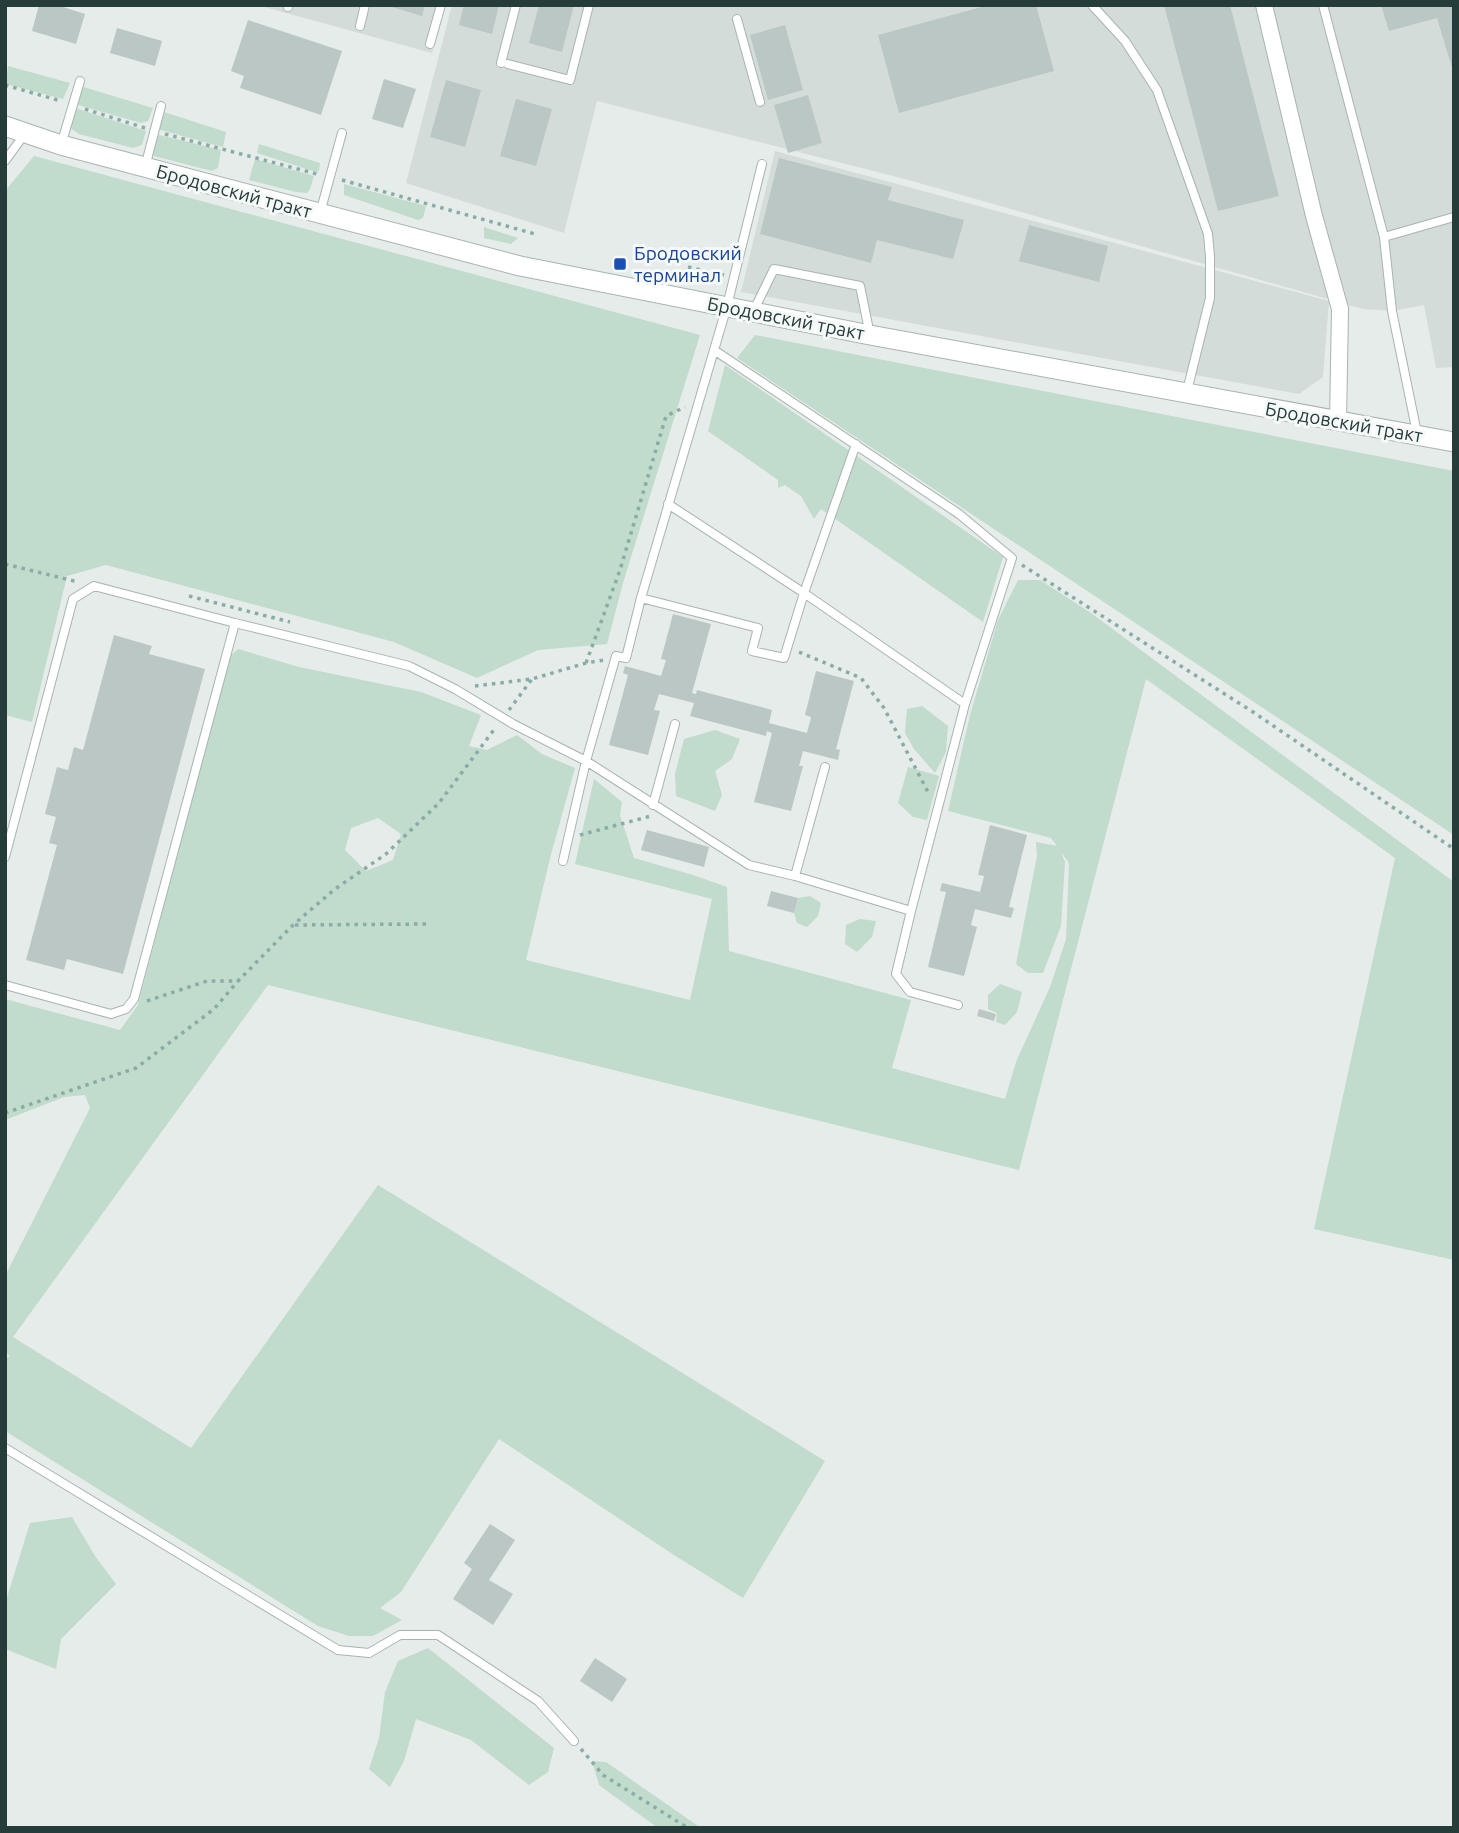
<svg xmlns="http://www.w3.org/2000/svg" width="1459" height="1833" font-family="Ubuntu,sans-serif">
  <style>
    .built { fill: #d3dcd9 }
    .green { fill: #c1dbcc; fill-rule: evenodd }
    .building { fill: #bbc7c4 }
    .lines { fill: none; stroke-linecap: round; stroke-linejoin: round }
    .service-casing { stroke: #a8b4b2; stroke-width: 10 }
    .minor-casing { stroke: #a8b4b2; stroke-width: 18 }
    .tertiary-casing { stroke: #a8b4b2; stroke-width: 21 }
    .path { stroke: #89aca7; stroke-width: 3.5; stroke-dasharray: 3.5 5; stroke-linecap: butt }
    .service { stroke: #fff; stroke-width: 8 }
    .minor { stroke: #fff; stroke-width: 16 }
    .tertiary { stroke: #fff; stroke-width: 19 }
    .transit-dot { fill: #1a4fb4; stroke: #f5f9f8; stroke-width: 2.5 }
    .labels { text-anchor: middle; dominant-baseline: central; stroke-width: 6; stroke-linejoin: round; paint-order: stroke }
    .street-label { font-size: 19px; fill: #263c3a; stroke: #f5f9f8 }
    .transit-label { font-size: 19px; fill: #164399; stroke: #f5f9f8; text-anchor: start }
  </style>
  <rect width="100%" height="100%" fill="#e5ecea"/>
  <path class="built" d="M257,5H445L432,53Z
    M452,5H1454V367L1436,368L1424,305L1392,311L1363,309L905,179L597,101L564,233L406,183Z
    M775,151L1329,301L1323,377L1299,394L741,292Z"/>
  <path class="green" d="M8,66L70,83L63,99L6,84Z
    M80,86L153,108L148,121L141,123L75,104Z
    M75,108L146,131L142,145L133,148L79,134L69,127Z
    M161,111L226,132L223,147L157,129Z
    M155,134L221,150L218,168L212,171L150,155Z
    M259,144L320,163L319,171L316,172L257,153Z
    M34,156L700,335L623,583L607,644L538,650L477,678L394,642L106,565L67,576L32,722L5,715V191Z
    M255,159L314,176L310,189L307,193L296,192L249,180Z
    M344,184L426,206L423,218L418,220L344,195Z
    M484,227L518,238L511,244L484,238Z
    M755,335L1454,471V835L737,358Z
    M725,365L1003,557L983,622L821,509L814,519L801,496L785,485L778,488V480L708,431Z
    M1018,580H1040L1091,613L1454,882V1260L1314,1229L1395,858L1146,679L1019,1170L268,985L13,1337L191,1448L378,1185L825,1461L743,1598L674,1555L499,1439L401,1592L380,1608L402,1620L373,1636H349L318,1626L5,1431V1359L10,1356L5,1351V1276L90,1108L85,1095L64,1097L5,1120V999L120,1030L138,1005L229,657L238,649L299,667L421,692L481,715L469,746L487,750L517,735L542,754L575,768L550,858L526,960L690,1000L712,899L575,864L594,779L622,802L620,815L634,858L693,875L727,887L729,951L911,1000L892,1068L1005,1099L1016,1062L1050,987L1066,939L1069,863L1061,852L1065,862L1061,926L1043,973H1028L1016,964L1037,856L1036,842L1057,846L1051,838L948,811L970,715L998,620ZM378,818L401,834L393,860L366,871L345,850L351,828Z
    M922,706L948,726L946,752L935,773L914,749L905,733L907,709Z
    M715,730L740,739L732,759L715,771L722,795L715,811L676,796L675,774L684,739Z
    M908,767L939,776L927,820L913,817L898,803Z
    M810,896L821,903L818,916L807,927L797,923L794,913L798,898Z
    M860,919L876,921L872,937L857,952L845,944L846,925Z
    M1000,984L1022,992L1017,1012L1005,1025L996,1022L997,1013L988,1009V995Z
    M72,1517L95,1556L116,1584L61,1639L56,1669L5,1649V1604L30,1523Z
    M428,1648L554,1748L548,1772L529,1785L471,1740L416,1719L404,1761L390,1787L369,1769L379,1738L385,1692L398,1661Z
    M592,1761L606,1762L701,1828H658L599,1785Z"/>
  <path class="building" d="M39,5H57L85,14L76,44L32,31Z
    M385,5H425L422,16Z
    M464,5H499L492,34L459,25Z
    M539,5H574L562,52L529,43Z
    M989,5H1036L1054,71L899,113L878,35Z
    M1164,5H1230L1279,196L1218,211Z
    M1381,5H1454V74L1437,18L1389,31Z
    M248,20L342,51L321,115L240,88L244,76L231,71Z
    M785,25L803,90L768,100L750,35Z
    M117,28L162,41L155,66L110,53Z
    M384,79L416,89L403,128L372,119Z
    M446,80L481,90L465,147L430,137Z
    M808,95L822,143L788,153L774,105Z
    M516,99L552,109L536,166L500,156Z
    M779,158L892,187L888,200L964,220L953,259L877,240L871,263L760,234Z
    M1029,225L1108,246L1099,282L1019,261Z
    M673,614L711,624L692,693L696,694L697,690L772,710L769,723L807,733L811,717L805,715L816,671L854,681L836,749L840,750L838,760L803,751L799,766H803L791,811L754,802L772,733L767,731L766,736L690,716L694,703L659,694L654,710L660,711L648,755L609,745L628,675L623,673L625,666L661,676L666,660L661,659Z
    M114,635L152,646L149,654L205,669L123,974L67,959L64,970L26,960L57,845L49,843L56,817L45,814L57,767L68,770L74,747L83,750Z
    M990,825L1027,835L1009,907L1014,908L1011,918L975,909L971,925L977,927L964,976L928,967L946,892L940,891L942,883L980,892L984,876L978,875Z
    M647,830L709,847L704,867L641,850Z
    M771,891L798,898L794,913L767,906Z
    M979,1009L996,1014L994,1021L977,1016Z
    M490,1524L515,1540L489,1580L513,1594L493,1625L453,1599L472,1569L464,1563Z
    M595,1658L627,1679L612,1702L580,1681Z"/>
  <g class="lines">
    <g class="service-casing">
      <path id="service" d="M1092,5L1125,41L1157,90L1208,234L1210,257V298L1187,391
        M1323,5L1384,237L1392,311L1417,433
        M288,7V5
        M737,19L760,102
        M360,26L365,5
        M430,44L441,5
        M501,63L516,5
        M508,64L570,80L589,5
        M61,145L80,81
        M5,161L24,135
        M762,164L727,306L641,598L758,628L752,651L784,658L804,593L856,444
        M145,167L161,106
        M320,213L342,133
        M1384,237L1454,217
        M754,310L774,269L860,286L870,335
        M668,504L804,593L965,704
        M653,805L675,724
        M5,857L73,599L94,586L235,623
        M563,861L586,761L616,656L626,658L641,598
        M795,876L825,767
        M911,911L896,974L910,992L958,1005
        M5,985L111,1014L126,1009L134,999L235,623L409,666L455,689L513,724L586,761L749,865L795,876L911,911L965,704L1012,558L959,514L714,350
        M5,1448L338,1650L369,1653L400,1635H438L538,1701L574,1741"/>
    </g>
    <g class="minor-casing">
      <path id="minor" d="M1264,5L1314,216L1340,309L1338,421"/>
    </g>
    <g class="tertiary-casing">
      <path id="tertiary" d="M5,126L61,145L520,266L870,335L1454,442"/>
    </g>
    <path class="path" d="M5,85L61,101
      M85,109L145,128
      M165,134L317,174
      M342,180L535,234
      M688,267L724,275
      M5,564L78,582
      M1022,565L1253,712L1454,849
      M189,596L290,622
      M799,652L861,678L884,708L929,794
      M586,663L620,570L666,416L685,407
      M475,686L532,679L586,663L604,660
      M509,710L532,679
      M580,835L651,816
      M295,925L428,924
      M147,1001L207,981H238L293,925L335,889L386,854L439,803L496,727
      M5,1113L136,1068L214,1009L238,981
      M581,1749L603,1775L688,1828"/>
    <use href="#service" class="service"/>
    <use href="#minor" class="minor"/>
    <use href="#tertiary" class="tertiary"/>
  </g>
  <rect class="transit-dot" x="613" y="257" width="14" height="14" rx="3.5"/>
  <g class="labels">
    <g class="street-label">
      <text transform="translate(234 191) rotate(15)">Бродовский тракт</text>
      <text transform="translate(786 318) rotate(11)">Бродовский тракт</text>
      <text transform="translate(1344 422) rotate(10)">Бродовский тракт</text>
    </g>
    <g class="transit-label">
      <text x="634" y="253">Бродовский<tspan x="634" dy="22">терминал</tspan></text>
    </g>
  </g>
  <rect width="1459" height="1833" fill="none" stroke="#263c3a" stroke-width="14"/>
</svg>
